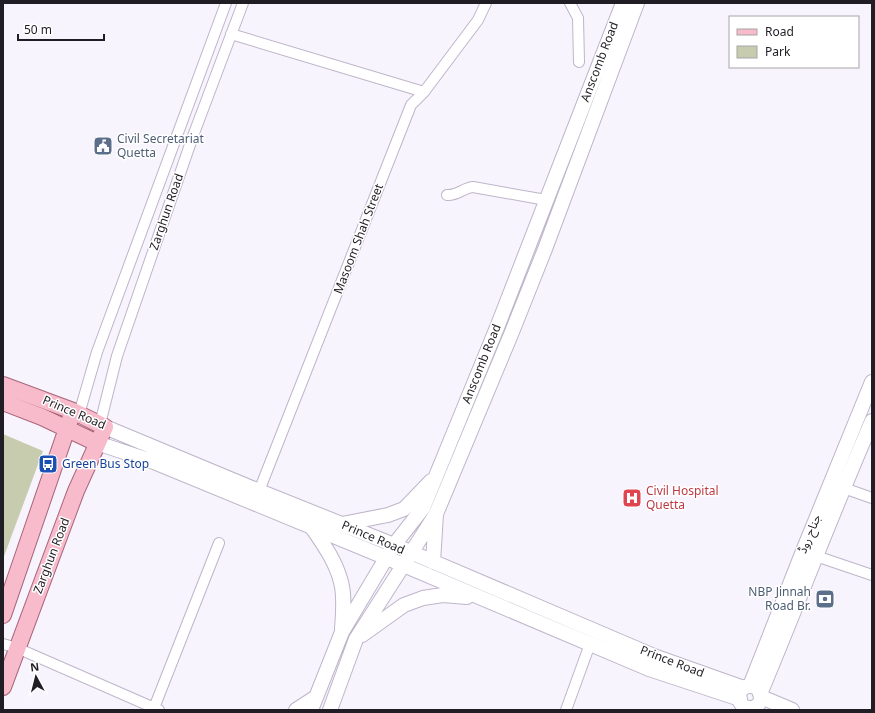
<svg xmlns="http://www.w3.org/2000/svg" width="875" height="713" font-family="Georgia,'Noto Sans Arabic',serif">
  <style>
    .green { fill: #c8ccae }
    .lines { fill: none; stroke-linecap: round; stroke-linejoin: round }
    .street-casing { stroke: #beb5ca; stroke-width: 12 }
    .secondary-casing { stroke: #beb5ca; stroke-width: 16 }
    .primary-casing { stroke: #a9667a; stroke-width: 18 }
    .street { stroke: #fff; stroke-width: 10 }
    .secondary { stroke: #fff; stroke-width: 14 }
    .primary { stroke: #f8bbcb; stroke-width: 16 }
    .labels { text-anchor: middle; dominant-baseline: central; stroke-width: 3; stroke-linejoin: round; paint-order: stroke }
    .street-label { font-size: 12px; fill: #201d24; stroke: #fff }
    .service-label { font-size: 12px; fill: #4e5e75; stroke: #fff; text-anchor: start }
    .transit-label { font-size: 12px; fill: #164399; stroke: #fff; text-anchor: start }
    .health-label { font-size: 12px; fill: #be3a42; stroke: #fff; text-anchor: start }
  </style>
  <rect width="100%" height="100%" fill="#f8f4fd"/>
  <path class="green" d="M3,434L43,451L3,559Z"/>
  <g class="lines">
    <g class="street-casing">
      <path id="street" d="M570,3L578,18L579,62
        M231,34L424,92
        M447,195C457,196 463,188 473,187L546,200
        M79,414L97,352L226,3
        M100,424L117,356L193,136L243,3
        M838,486L872,498
        M259,491L411,105L424,92L478,20L486,3
        M810,554L872,575
        M3,644L17,648L159,710
        M154,708L219,543
        M566,710L590,644"/>
    </g>
    <g class="secondary-casing">
      <path id="secondary" d="M105,427L259,491L394,545L654,656L744,688
        M97,443L154,462L387,558L649,669L740,699
        M342,524L388,515L404,509L431,481
        M313,529C324,545 336,562 341,582C345,597 343,613 342,629
        M433,562L436,514
        M362,635L404,605L423,598L443,595L467,597
        M750,686L803,551L872,382
        M739 697a11 11 0 1 1 22 0a11 11 0 1 1-22 0Z
        M760,694C798,603 833,511 872,421
        M761,697L792,710
        M296,710L316,697
        M311,710L342,632L394,545L423,508L498,325L623,3
        M330,710L356,639L436,514L512,332L545,249L637,3"/>
    </g>
    <g class="primary-casing">
      <path id="primary" d="M3,385L73,411L105,427L76,491L3,687
        M3,402L42,417L97,443
        M3,615L73,411"/>
    </g>
    <use href="#street" class="street"/>
    <use href="#secondary" class="secondary"/>
    <use href="#primary" class="primary"/>
  </g>
  <defs>
    <g id="civic-square" transform="scale(1)"><rect x="-9" y="-9" width="18" height="18" rx="4" fill="#5c6f8a" stroke="#fff"/><path d="M-.6-6.5H3V-4.5H.6V-3L4-1V1h2V6H-6V1h2V-1L-.6-3ZM-1.2 2.5V6h2.4V2.5Z" fill="#fff"/></g>
    <g id="bus-square" transform="scale(1)"><rect x="-9" y="-9" width="18" height="18" rx="4" fill="#1a4fb4" stroke="#fff"/><path d="M-5-6H5V4H4V6H2V4H-2V6H-4V4H-5ZM-3.5-4V0h7V-4ZM-3.5 1.2v1.5H-2V1.2ZM2 1.2v1.5H3.5V1.2Z" fill="#fff"/></g>
    <g id="hospital-square" transform="scale(1)"><rect x="-9" y="-9" width="18" height="18" rx="4" fill="#e0444e" stroke="#fff"/><path d="M-5-5h3v3.5h4V-5h3V5h-3V1.5h-4V5h-3Z" fill="#fff"/></g>
    <g id="bank-square" transform="scale(1)"><rect x="-9" y="-9" width="18" height="18" rx="4" fill="#5c6f8a" stroke="#fff"/><path d="M-6-4H6V4H-6ZM0-2.3a2.3 2.3 0 1 0 0 4.6a2.3 2.3 0 1 0 0-4.6Z" fill="#fff"/></g>
  </defs>
  <g fill-rule="evenodd">
    <use href="#civic-square" x="103" y="146"/>
    <use href="#bus-square" x="48" y="464"/>
    <use href="#hospital-square" x="632" y="498"/>
    <use href="#bank-square" x="825" y="599"/>
  </g>
  <g class="labels">
    <g class="street-label">
      <text transform="translate(600 62) rotate(-69)">Anscomb Road</text>
      <text transform="translate(167 212) rotate(-71)">Zarghun Road</text>
      <text transform="translate(359 239) rotate(-69)">Masoom Shah Street</text>
      <text transform="translate(482 364) rotate(-68)">Anscomb Road</text>
      <text transform="translate(74 413) rotate(23)">Prince Road</text>
      <text transform="translate(810 534) rotate(-68)">جناح روڈ</text>
      <text transform="translate(373 538) rotate(23)">Prince Road</text>
      <text transform="translate(52 556) rotate(-69)">Zarghun Road</text>
      <text transform="translate(672 662) rotate(21)">Prince Road</text>
    </g>
    <g class="service-label">
      <text x="117" y="139">Civil Secretariat<tspan x="117" dy="14">Quetta</tspan></text>
      <text x="811" y="592" text-anchor="end">NBP Jinnah<tspan x="811" dy="14">Road Br.</tspan></text>
    </g>
    <g class="transit-label">
      <text x="62" y="464">Green Bus Stop</text>
    </g>
    <g class="health-label">
      <text x="646" y="491">Civil Hospital<tspan x="646" dy="14">Quetta</tspan></text>
    </g>
  </g>
  <rect width="875" height="713" fill="none" stroke="#201d24" stroke-width="8"/>
  <rect x="729" y="16" width="130" height="52" fill="#ffffff" stroke="#a6a5a7"/>
  <rect x="737" y="29" width="20" height="6" fill="#f8bbcb" stroke="#a6a5a7"/>
  <text x="765" y="36" font-size="12" fill="#201d24">Road</text>
  <rect x="737" y="46" width="20" height="12" fill="#c8ccae" stroke="#a6a5a7"/>
  <text x="765" y="56" font-size="12" fill="#201d24">Park</text>
  <g transform="translate(36 677) rotate(353)" stroke="#ffffff" stroke-width="3" paint-order="stroke">
  <path d="M0-3L7 15L0 10L-7 15Z" fill="#201d24"/>
  <text y="-6" font-size="11" font-weight="bold" text-anchor="middle" fill="#201d24">N</text>
  </g>
  <path d="M18 34v6h86v-6" fill="none" stroke="#201d24" stroke-width="2"/>
  <text x="24" y="34" font-size="12" fill="#201d24" stroke="#ffffff" stroke-width="3" paint-order="stroke">50 m</text>
</svg>
